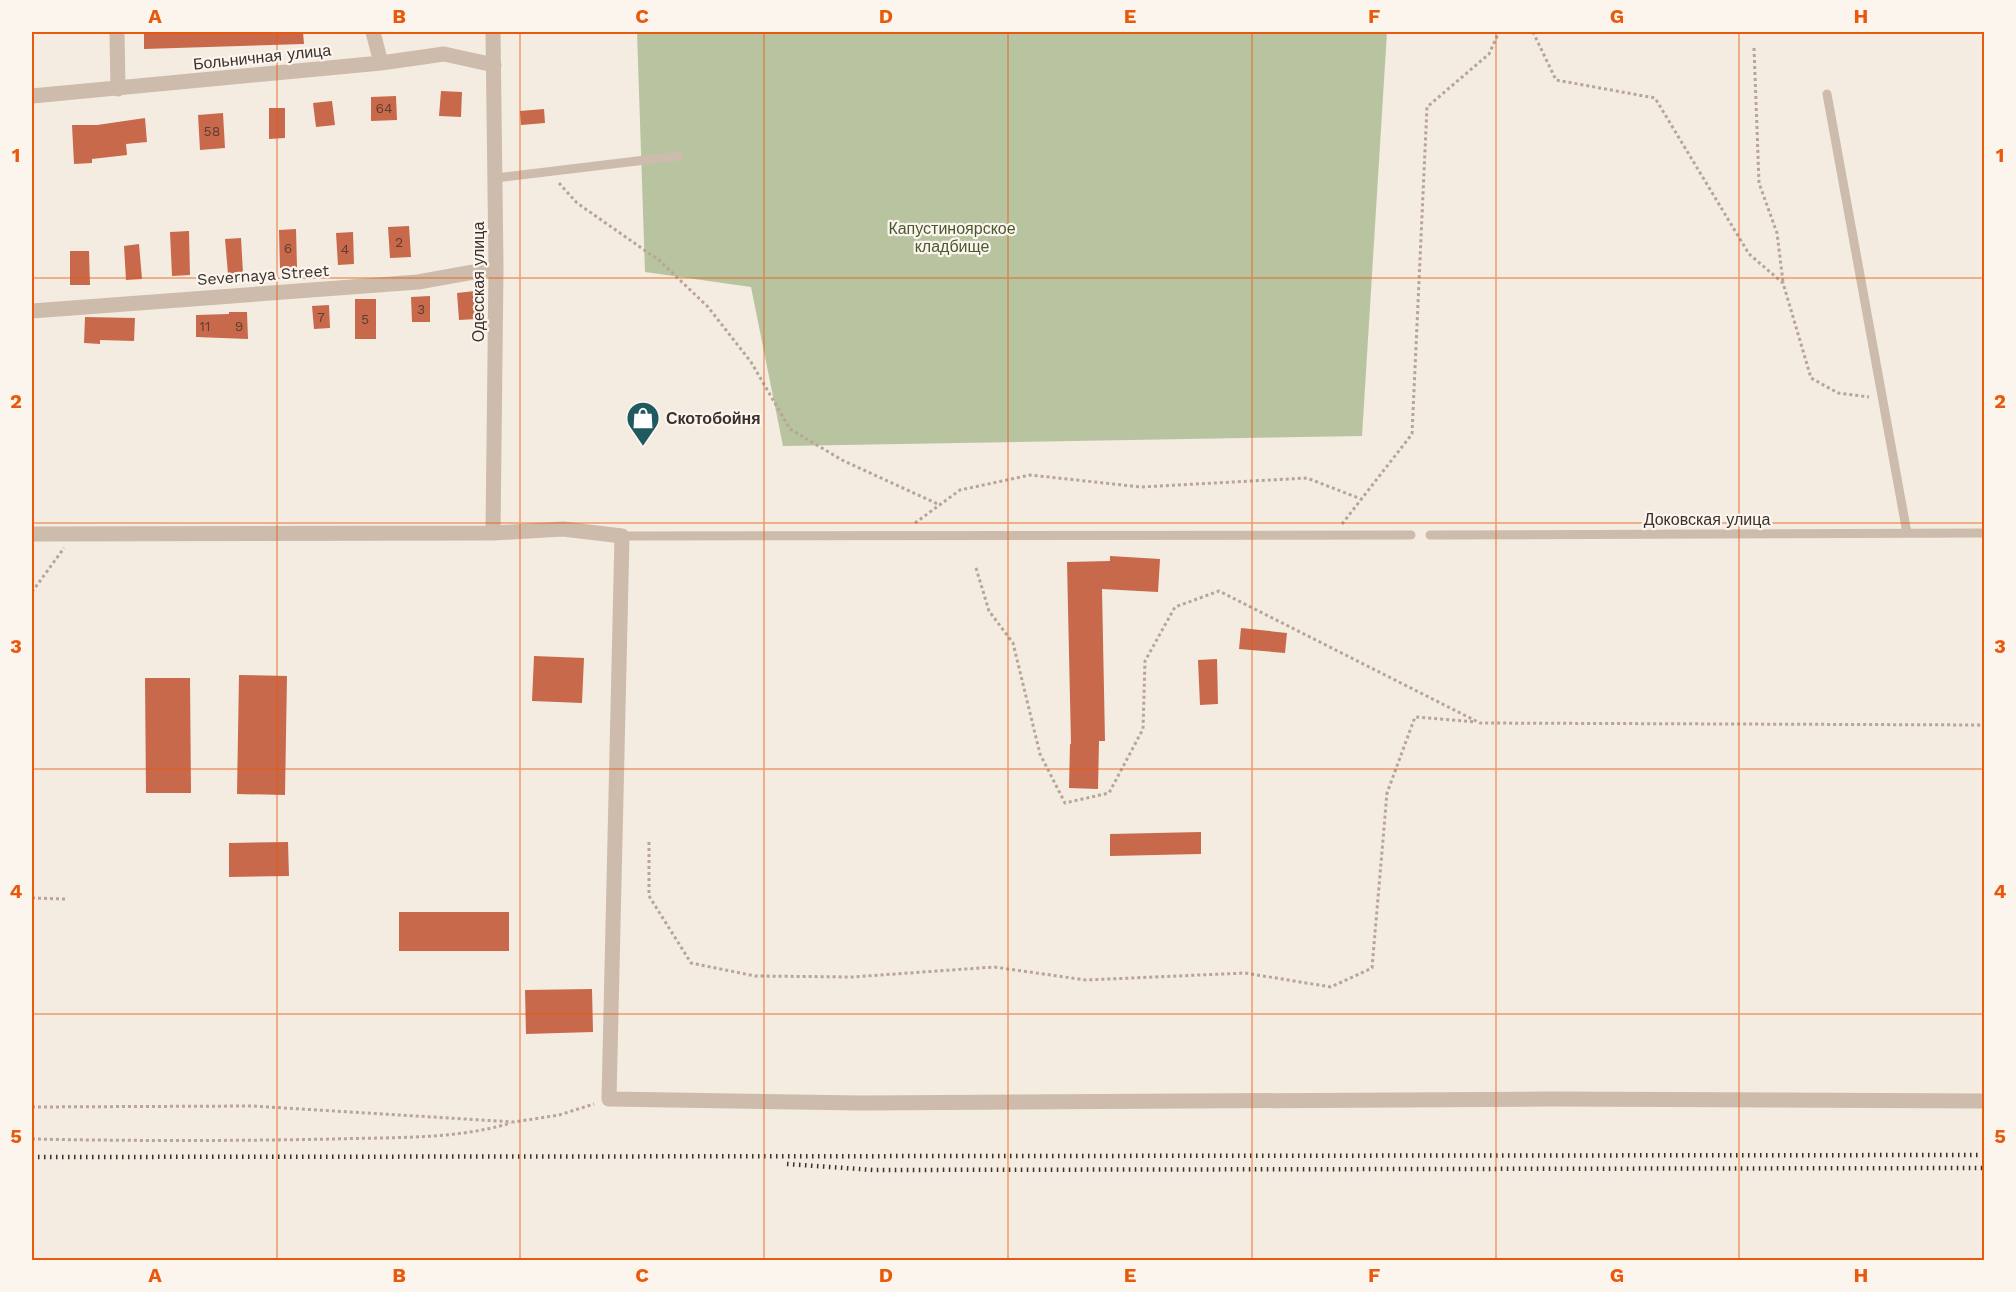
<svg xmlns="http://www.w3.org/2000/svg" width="2016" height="1292" font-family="'Work Sans',sans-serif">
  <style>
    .green { fill: #b8c4a0 }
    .building { fill: #c8694b }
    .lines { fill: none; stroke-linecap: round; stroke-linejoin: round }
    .path { stroke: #b9a596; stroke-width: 3; stroke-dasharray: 3 3; stroke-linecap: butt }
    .lane { stroke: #cdbbac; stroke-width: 9 }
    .street { stroke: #cdbbac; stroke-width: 15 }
    .rail { stroke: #3b302b; stroke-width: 4.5; stroke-dasharray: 1.5 4.5; stroke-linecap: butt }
    .grid { fill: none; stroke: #e8590c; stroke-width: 1.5; stroke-opacity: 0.55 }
    .labels { text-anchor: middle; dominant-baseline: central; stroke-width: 4.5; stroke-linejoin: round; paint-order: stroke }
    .number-label { font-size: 14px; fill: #5e3e33 }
    .street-label { font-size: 16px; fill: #3b302b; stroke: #fbf5ee }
    .park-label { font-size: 16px; fill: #4a5a2e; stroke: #fbf5ee }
    .poi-label { font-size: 16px; font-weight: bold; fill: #3b302b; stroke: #fbf5ee; text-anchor: start }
    .neatline { fill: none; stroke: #e8590c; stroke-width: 2 }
    .grid-label { font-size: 20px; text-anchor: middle; font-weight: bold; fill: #e8590c }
  </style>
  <rect width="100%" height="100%" fill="#f4ebe1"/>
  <path class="green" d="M637,32H1387L1362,436L783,446L751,287L645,272Z"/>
  <path class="building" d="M144,32H303L304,44L144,49Z
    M441,91L462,92L461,117L439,116Z
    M396,96L397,120L371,121V97Z
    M332,101L335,125L316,127L313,103Z
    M269,108H285V138L269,139Z
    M544,109L545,123L521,125L520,111Z
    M223,113L225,148L200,150L198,115Z
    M145,118L147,142L126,144L127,155L92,159V163L74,164L72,125H97Z
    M409,226L411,257L390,258L388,227Z
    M296,229L297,267L280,268L279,230Z
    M189,231L190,275L172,276L170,232Z
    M353,232L354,264L338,265L336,233Z
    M241,238L243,273L228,274L225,239Z
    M139,244L142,279L126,280L124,246Z
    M70,251H89L90,285H70Z
    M475,291L477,319L459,320L457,293Z
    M430,296V322H412L411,297Z
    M355,299H376V339H355Z
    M329,305L330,328L314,329L312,306Z
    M229,312H247L248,339L196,337V315L229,314Z
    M85,317L135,318L134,341L100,340V344L84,343Z
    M1110,556L1160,559L1158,592L1102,589L1105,741H1099L1098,789L1069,788L1070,744H1071L1067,562L1110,561Z
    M1241,628L1287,633L1285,653L1239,649Z
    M534,656L584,658L582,703L532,701Z
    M1217,659L1218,704L1200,705L1198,660Z
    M239,675L287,676L285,795L237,794Z
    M145,678H190L191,793H146Z
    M1201,832V854L1110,856V834Z
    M288,842L289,876L229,877V843Z
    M399,912H509V951H399Z
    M592,989L593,1032L526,1034L525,990Z"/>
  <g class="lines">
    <path class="path" d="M1533,32L1556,80L1655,98L1749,254L1783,283L1811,378L1838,393L1869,397
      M1754,48L1759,183L1777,233L1783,282
      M559,183L577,203L660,261L708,307L751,362L790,429L842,460L940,505
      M915,523L960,490L1030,475L1141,487L1307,478L1361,499
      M1342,524L1412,434L1427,107L1489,54L1499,32
      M976,568L989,611L1013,643L1040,754L1065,803L1109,793L1143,729L1145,661L1175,607L1219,591L1480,723L1984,725
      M32,592L64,548
      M649,842V896L691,963L755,976L852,977L994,967L1086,980L1245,973L1331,987L1372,968L1387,793L1415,717L1476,722
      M32,898L65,899
      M32,1107L252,1106L514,1122L559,1115L594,1104
      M32,1139C132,1141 233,1141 334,1139C393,1137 454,1140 511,1123"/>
    <path class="lane" d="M1827,94L1907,533
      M496,178L679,156
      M1430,535L1984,533
      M622,536L1411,535"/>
    <path class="street" d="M117,32L118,89
      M373,32L381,63
      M493,32L496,268L493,533
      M32,96L381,63L444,54L494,65
      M32,311L418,282L496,268
      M32,534L493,533L563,529L622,536L609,1099L862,1103L1551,1099L1984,1101"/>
    <path class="rail" d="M32,1157L1984,1155
      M787,1164L873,1170L1984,1168"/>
  </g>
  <path class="grid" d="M277,32V1260M520,32V1260M764,32V1260M1008,32V1260M1252,32V1260M1496,32V1260M1739,32V1260M32,278H1984M32,523H1984M32,769H1984M32,1014H1984"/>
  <defs>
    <g id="shop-pin" transform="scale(1.725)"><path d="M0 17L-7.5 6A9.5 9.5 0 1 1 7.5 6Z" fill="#1f5a5e" stroke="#fbf5ee"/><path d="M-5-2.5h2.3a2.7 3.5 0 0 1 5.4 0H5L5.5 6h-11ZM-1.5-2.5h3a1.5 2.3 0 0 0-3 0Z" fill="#fff"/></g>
  </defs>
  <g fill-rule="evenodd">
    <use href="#shop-pin" x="643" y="418"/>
  </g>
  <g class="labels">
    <g class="number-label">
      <text x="384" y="108">64</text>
      <text x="212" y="131">58</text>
      <text x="399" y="242">2</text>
      <text x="288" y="248">6</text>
      <text x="345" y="249">4</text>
      <text x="421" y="309">3</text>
      <text x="321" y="317">7</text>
      <text x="365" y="319">5</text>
      <text x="205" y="326">11</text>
      <text x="239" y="326">9</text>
    </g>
    <g class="street-label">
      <text transform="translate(262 57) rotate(-6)">Больничная улица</text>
      <text transform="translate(263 275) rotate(-4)">Severnaya Street</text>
      <text transform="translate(478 282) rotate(-90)">Одесская улица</text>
      <text x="1707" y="519">Доковская улица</text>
    </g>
    <g class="park-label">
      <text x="952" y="228">Капустиноярское<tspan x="952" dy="18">кладбище</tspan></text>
    </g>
    <g class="poi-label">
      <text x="666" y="418">Скотобойня</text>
    </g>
  </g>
  <rect width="2016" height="1292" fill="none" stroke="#fbf5ee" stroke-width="66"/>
  <rect x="33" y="33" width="1950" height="1226" class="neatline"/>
  <g class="grid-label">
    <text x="155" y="23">A</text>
    <text x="399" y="23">B</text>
    <text x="642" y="23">C</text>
    <text x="886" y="23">D</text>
    <text x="1130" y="23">E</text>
    <text x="1374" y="23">F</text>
    <text x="1617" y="23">G</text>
    <text x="1861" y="23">H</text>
    <text x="16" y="162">1</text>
    <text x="2000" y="162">1</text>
    <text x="16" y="408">2</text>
    <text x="2000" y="408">2</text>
    <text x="16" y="653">3</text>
    <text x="2000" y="653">3</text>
    <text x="16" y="898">4</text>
    <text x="2000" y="898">4</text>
    <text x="16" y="1143">5</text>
    <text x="2000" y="1143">5</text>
    <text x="155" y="1282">A</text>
    <text x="399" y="1282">B</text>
    <text x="642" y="1282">C</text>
    <text x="886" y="1282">D</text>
    <text x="1130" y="1282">E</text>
    <text x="1374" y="1282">F</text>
    <text x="1617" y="1282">G</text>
    <text x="1861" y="1282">H</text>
  </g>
</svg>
